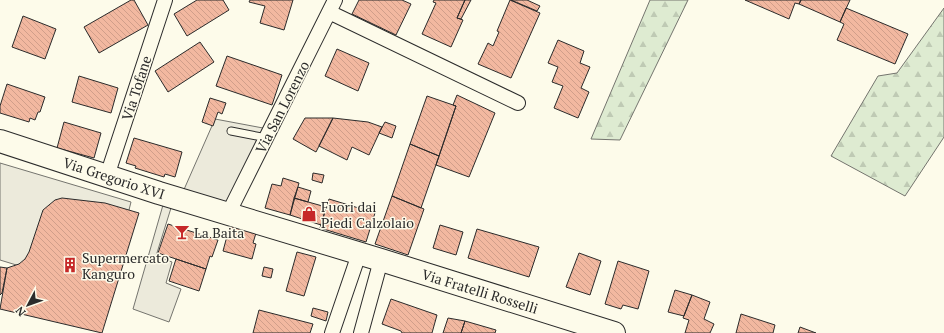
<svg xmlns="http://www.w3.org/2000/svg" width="944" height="333" font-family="'PT Serif',serif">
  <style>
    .forest { fill: url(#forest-firs); stroke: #74746e }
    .parking { fill: #eceadb; stroke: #74746e }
    .building { fill: url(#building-back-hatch); stroke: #2b2b2b }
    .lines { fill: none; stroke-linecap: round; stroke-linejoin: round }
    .lane-casing { stroke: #2b2b2b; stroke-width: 9 }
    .street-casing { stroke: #2b2b2b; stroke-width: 16 }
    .primary-casing { stroke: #2b2b2b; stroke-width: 24 }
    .lane { stroke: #fdfbea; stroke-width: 7 }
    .street { stroke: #fdfbea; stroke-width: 14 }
    .primary { stroke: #fdfbea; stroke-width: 22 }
    .labels { text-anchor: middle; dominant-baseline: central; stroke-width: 3; stroke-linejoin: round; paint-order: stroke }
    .street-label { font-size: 14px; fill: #2b2b2b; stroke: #fdfbea }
    .poi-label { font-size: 14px; fill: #2b2b2b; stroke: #fdfbea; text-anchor: start }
  </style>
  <defs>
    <pattern id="forest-firs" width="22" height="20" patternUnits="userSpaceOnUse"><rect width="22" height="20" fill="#deebd1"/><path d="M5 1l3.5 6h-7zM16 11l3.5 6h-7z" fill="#bfcab4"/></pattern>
    <pattern id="building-back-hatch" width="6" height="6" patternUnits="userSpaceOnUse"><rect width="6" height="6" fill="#f2b8a0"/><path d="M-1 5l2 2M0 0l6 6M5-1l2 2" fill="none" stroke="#d09e8a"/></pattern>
  </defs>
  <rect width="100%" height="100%" fill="#fdfbea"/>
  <path class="forest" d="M650,0H688L620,140L591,139Z
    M944,8V137L905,196L831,156L878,76L897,73Z"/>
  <path class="parking" d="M215,119L263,128L224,209L182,194Z
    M0,163L131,202L108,293L0,260Z
    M163,205L171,208L156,256L172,262L166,283L181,289L169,322L133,309Z"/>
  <path class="building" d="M131,0H134L148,25L99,53L84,27Z
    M197,0H223L229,10L187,36L174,14Z
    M250,0H293L284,30L260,23L265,6L249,2Z
    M359,0H402L411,4L396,35L352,14Z
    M434,0H465L457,18L463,20L451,47L422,34L436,3L433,2Z
    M465,0H471L461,19L457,18Z
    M510,0L540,13L511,78L478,64L488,43L493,46L499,32L497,31Z
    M511,0H527L540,6L537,11Z
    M745,0H801L799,4L795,3L789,19Z
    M801,0H850L840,22L799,4Z
    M846,8L908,34L895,64L837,40L844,24L840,22Z
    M23,16L56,29L45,59L12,47Z
    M558,40L584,51L580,63L590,67L581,88L589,92L578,118L554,108L563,86L552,82L558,67L548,63Z
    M200,42L214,62L168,92L155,71Z
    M337,49L369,63L358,91L325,76Z
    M227,56L282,75L272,105L216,86Z
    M79,76L118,88L111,113L72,102Z
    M7,84L45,97L40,112H38L35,120L30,118L29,122L0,113V106Z
    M457,95L495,113L469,177L436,165L456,106L453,105Z
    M427,96L456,106L439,156L410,144Z
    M210,98L226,103L222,114L218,112L213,126L202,122Z
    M305,118H333L316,152L293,139Z
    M333,118L368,122L382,127L369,155L352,147L347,160L319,146Z
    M64,122L101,133L94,158L57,148Z
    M385,122L396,126L392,138L379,133Z
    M134,138L182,152L175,177L165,174L164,177L135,168L136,166L126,163Z
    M410,144L439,156L421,208L392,196Z
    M313,173L324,175L322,183L312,180Z
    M283,178L299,183L290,215L265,208L272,184L281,186Z
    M298,187L311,191L308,202L294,198Z
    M392,196L424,209L408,255L375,244Z
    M62,198L105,203L139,213L102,333L0,309L7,268L19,264L25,259L29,252L43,210L55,200Z
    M294,198L326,207L321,225L290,215Z
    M329,199L375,213L366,242L320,228Z
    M168,224L218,240L212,257L210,256L206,269L158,253Z
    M230,225L256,233L253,243L256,244L252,259L223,251Z
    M440,225L463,232L456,255L433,248Z
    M477,229L539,247L529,277L468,258Z
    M297,252L316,257L304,296L286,291Z
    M579,253L601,261L590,295L566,287Z
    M176,259L206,269L199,291L169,281Z
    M618,261L649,271L638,309L623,305L621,309L605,304Z
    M0,267L7,268L2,293L0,295Z
    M264,267L273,269L271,278L262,276Z
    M675,290L692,295L684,316L668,312Z
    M692,295L710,302L704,319L714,324L710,333H685L689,320L683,318Z
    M391,299L437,315L432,333H402L401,331L382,324Z
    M313,308L328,312L326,321L311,316Z
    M259,310L313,324L310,333H253Z
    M741,314L775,325L773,333H736Z
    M448,318L465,321L461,333H443Z
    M465,321L496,330L495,333H461Z
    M800,327L816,333H798Z"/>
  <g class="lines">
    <g class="lane-casing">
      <path id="lane" d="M231,131L267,138"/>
    </g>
    <g class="street-casing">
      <path id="street" d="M329,12L518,103
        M107,176L165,0
        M228,214L335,0
        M332,333L359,254
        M361,333L381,260"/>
    </g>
    <g class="primary-casing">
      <path id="primary" d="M0,141L159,193L381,260L614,333"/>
    </g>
    <use href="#lane" class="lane"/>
    <use href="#street" class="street"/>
    <use href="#primary" class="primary"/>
  </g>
  <defs>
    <g id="shop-bare" transform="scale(1.2)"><path d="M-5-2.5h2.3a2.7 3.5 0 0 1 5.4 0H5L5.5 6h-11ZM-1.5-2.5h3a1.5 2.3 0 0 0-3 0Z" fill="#c62828" stroke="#fdfbea" stroke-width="2.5" paint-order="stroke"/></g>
    <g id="bar-bare" transform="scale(1.2)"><path d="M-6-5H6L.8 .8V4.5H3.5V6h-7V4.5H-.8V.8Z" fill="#c62828" stroke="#fdfbea" stroke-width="2.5" paint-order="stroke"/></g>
    <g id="building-bare" transform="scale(1.2)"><path d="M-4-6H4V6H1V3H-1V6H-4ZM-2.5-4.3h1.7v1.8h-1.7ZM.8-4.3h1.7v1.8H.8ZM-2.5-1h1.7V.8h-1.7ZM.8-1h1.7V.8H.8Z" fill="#c62828" stroke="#fdfbea" stroke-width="2.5" paint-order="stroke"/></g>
  </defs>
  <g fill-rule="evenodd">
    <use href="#shop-bare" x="309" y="214"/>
    <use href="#bar-bare" x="182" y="232"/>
    <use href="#building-bare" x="70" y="265"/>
  </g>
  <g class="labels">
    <g class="street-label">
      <text transform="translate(136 88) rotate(-72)">Via Tofane</text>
      <text transform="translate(282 107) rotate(-63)">Via San Lorenzo</text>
      <text transform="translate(114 178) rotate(18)">Via Gregorio XVI</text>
      <text transform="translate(480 291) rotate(17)">Via Fratelli Rosselli</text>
    </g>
    <g class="poi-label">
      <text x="321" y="206">Fuori dai<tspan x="321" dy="16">Piedi Calzolaio</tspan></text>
      <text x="194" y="232">La Baita</text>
      <text x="82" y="257">Supermercato<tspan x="82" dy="16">Kanguro</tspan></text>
    </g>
  </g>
  <g transform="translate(28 305) rotate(229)" stroke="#fdfbea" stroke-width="3" paint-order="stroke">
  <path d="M0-3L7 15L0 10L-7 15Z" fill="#2b2b2b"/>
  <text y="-6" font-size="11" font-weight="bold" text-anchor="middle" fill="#2b2b2b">N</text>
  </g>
</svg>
